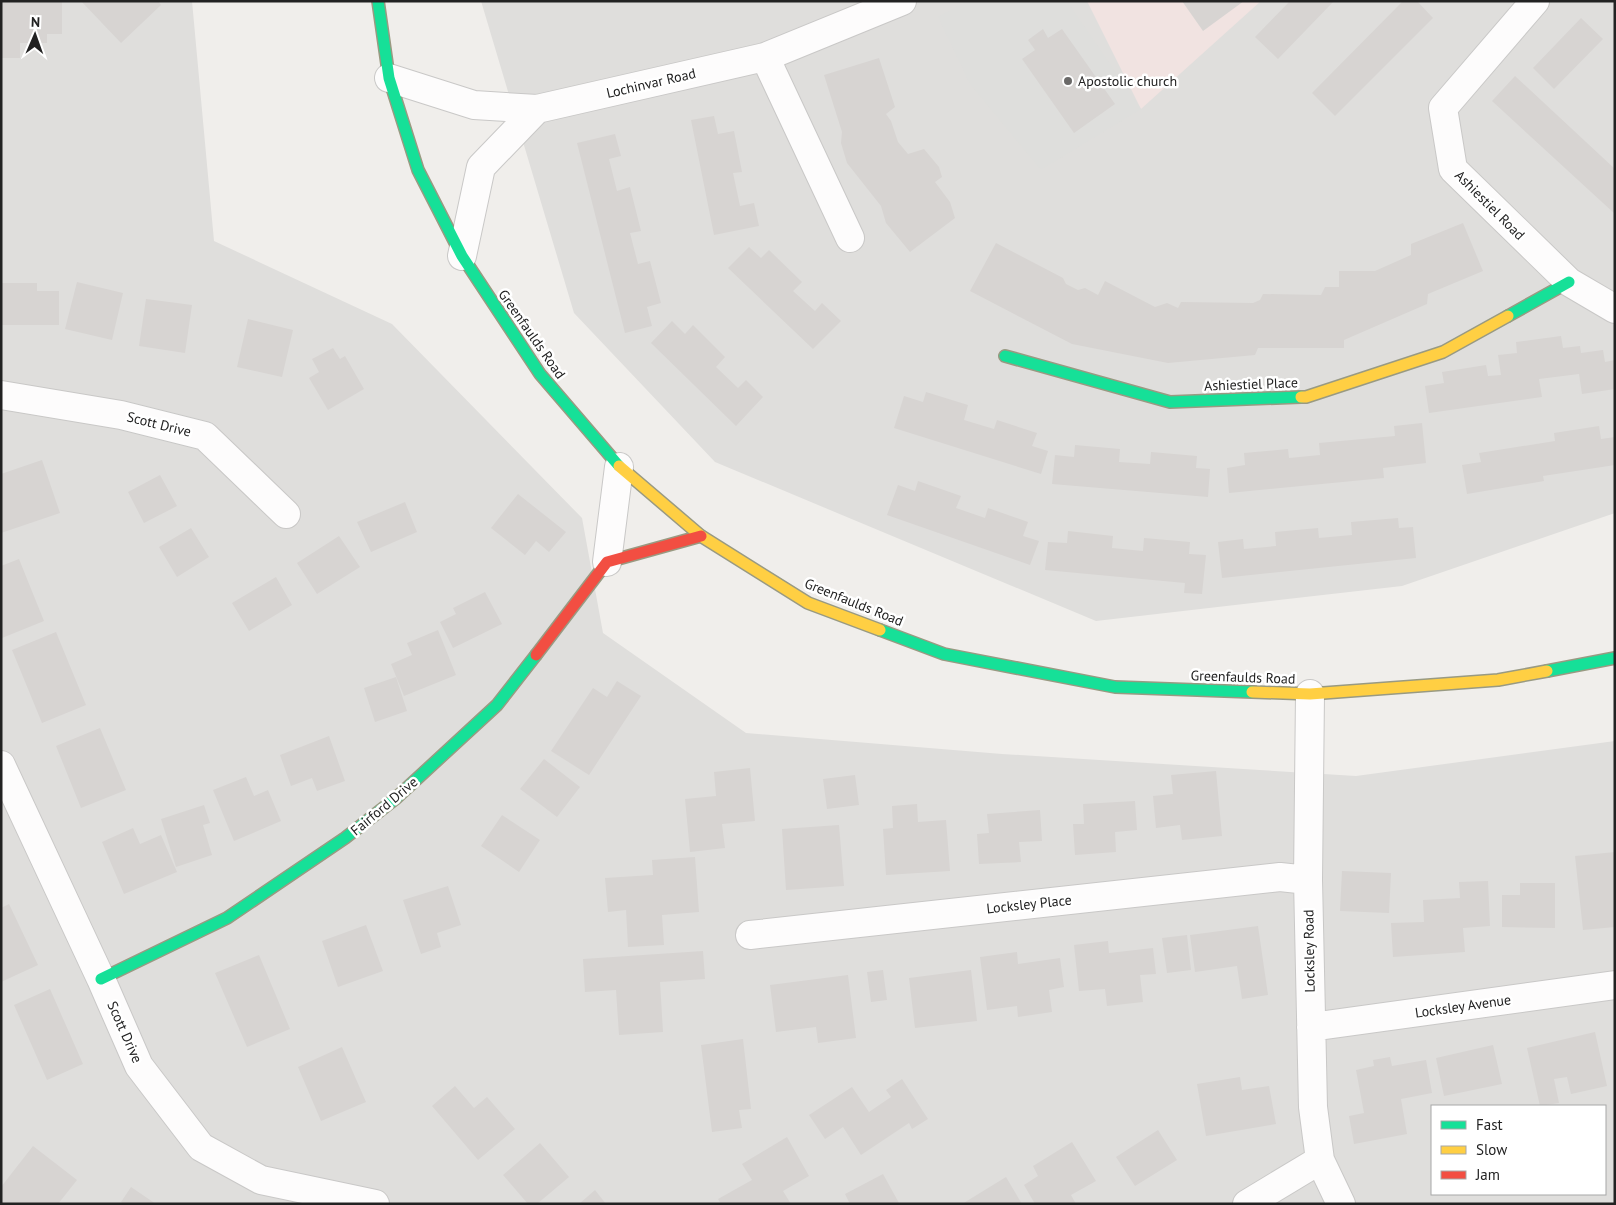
<svg xmlns="http://www.w3.org/2000/svg" width="1616" height="1205" font-family="'PT Sans',sans-serif">
  <style>
    .residential { fill: #dfdedc; fill-rule: evenodd }
    .commercial { fill: #f1e3e1 }
    .religious { fill: #dededc }
    .building { fill: #d7d4d2 }
    .lines { fill: none; stroke-linecap: round; stroke-linejoin: round }
    .street-casing { stroke: #c9c8c7; stroke-width: 30 }
    .fast-casing { stroke: #999a82; stroke-width: 14 }
    .slow-casing { stroke: #999a82; stroke-width: 14 }
    .jam-casing { stroke: #999a82; stroke-width: 14 }
    .street { stroke: #fdfcfc; stroke-width: 28 }
    .fast { stroke: #16e098; stroke-width: 11 }
    .slow { stroke: #ffcf43; stroke-width: 11 }
    .jam { stroke: #f24e42; stroke-width: 11 }
    .poi-dot { fill: #6a6968; stroke: #fff; stroke-width: 2 }
    .labels { text-anchor: middle; dominant-baseline: central; stroke-width: 5; stroke-linejoin: round; paint-order: stroke }
    .poi-label { font-size: 14px; fill: #222; stroke: #fff; text-anchor: start }
    .street-label { font-size: 14px; fill: #222; stroke: #fff }
  </style>
  <rect width="100%" height="100%" fill="#f0eeeb"/>
  <path class="residential" d="M1,1H192L214,241L392,324L582,518L603,633L746,733L1002,754L1356,776L1615,741V1204H1ZM1432,1106H1605V1194H1432Z
    M481,1H1615V513L1402,586L1096,621L715,462L574,313Z"/>
  <path class="commercial" d="M1087,1H1261L1141,109Z"/>
  <path class="religious" d="M967,1H1067L1141,109L1041,170L970,84L938,17Z"/>
  <path class="building" d="M1,1H62V34H47V43H20V58H1Z
    M81,1H158L161,5L121,43Z
    M1182,1H1244L1203,31Z
    M1290,1H1334L1278,59L1255,37Z
    M1403,1H1417L1433,18L1335,116L1312,93Z
    M1581,18L1603,39L1554,89L1533,68Z
    M1043,29L1048,38L1062,29L1115,104L1074,133L1022,59L1035,50L1028,40Z
    M879,58L895,107L886,114L891,121L898,142L908,154L924,149L939,167L942,177L935,182L950,202L955,218L910,252L886,223L881,206L847,163L841,143L842,132L824,75Z
    M1515,76L1615,169V214L1492,101Z
    M714,116L718,134L734,131L742,172L733,173L740,206L754,203L759,226L714,235L691,120Z
    M615,134L621,156L609,159L617,191L630,187L641,231L630,233L638,264L650,261L661,303L647,307L652,326L625,333L577,143Z
    M1463,223L1483,271L1428,294L1427,304L1344,340V348H1258L1255,355L1168,363L1072,344L970,291L996,243L1063,278L1066,284L1078,290L1085,288L1098,295L1105,281L1155,307L1167,303L1178,308L1181,302L1253,303L1260,300L1263,294L1321,295L1325,287H1339V271H1375L1411,255V244Z
    M749,247L761,258L769,250L802,282L793,291L815,311L822,303L841,321L813,349L728,268Z
    M77,282L123,293L112,340L65,329Z
    M1,283H37V291H59V325H1Z
    M146,299L192,305L185,353L139,346Z
    M248,319L293,330L282,377L237,367Z
    M672,321L685,334L693,325L725,357L716,367L738,388L746,380L763,397L736,426L651,343Z
    M1561,336L1563,348L1580,346L1581,353L1603,350L1605,362L1615,360V389L1582,394L1579,374L1539,379L1542,397L1429,413L1425,386L1444,383L1442,372L1486,365L1488,376L1501,375L1498,355L1517,353L1516,342Z
    M333,348L340,359L345,356L364,389L328,410L309,378L319,372L312,359Z
    M926,392L968,405L964,420L994,429L997,420L1037,433L1032,446L1048,451L1041,474L894,428L904,396L923,402Z
    M1422,423L1426,463L1383,468L1384,478L1229,493L1227,468L1245,465L1244,453L1288,449L1289,458L1320,455L1319,443L1395,436L1394,426Z
    M1599,426L1601,439L1615,437V465L1543,476L1544,481L1467,494L1462,465L1481,462L1479,453L1555,441L1554,433Z
    M1075,445L1120,449L1119,462L1150,464L1151,452L1197,456L1196,468L1210,469L1208,497L1052,484L1055,455L1074,457Z
    M42,460L60,513L1,533V474Z
    M160,475L177,506L144,523L128,492Z
    M918,481L961,496L956,508L985,518L988,508L1028,522L1023,536L1039,541L1030,565L887,515L898,485L915,491Z
    M518,494L566,532L549,552L536,541L525,555L491,528Z
    M405,502L417,532L371,552L357,522Z
    M1398,518L1399,528L1413,527L1416,558L1222,578L1218,542L1243,539L1244,549L1276,546L1275,532L1318,528L1319,538L1352,535L1351,522Z
    M191,528L209,557L177,577L159,547Z
    M1068,531L1113,536L1112,548L1143,551L1144,538L1190,542L1189,554L1206,555L1202,594L1184,593L1185,583L1045,570L1048,542L1067,543Z
    M339,536L360,567L317,594L297,563Z
    M19,559L44,621L2,638L1,566Z
    M276,577L292,605L249,631L232,603Z
    M485,592L502,624L453,648L440,622L456,614L453,608Z
    M438,630L456,675L404,696L391,664L412,655L407,643Z
    M56,632L86,705L42,723L12,650Z
    M396,677L407,711L375,722L364,688Z
    M617,681L641,696L589,775L551,751L593,688L607,697Z
    M100,728L126,790L81,808L56,746Z
    M329,736L345,781L317,791L312,778L291,786L280,755Z
    M544,759L580,787L557,817L520,789Z
    M750,768L755,821L722,824L725,848L690,852L685,799L716,796L714,772Z
    M1216,771L1222,836L1182,840L1180,825L1156,828L1153,796L1173,794L1171,775Z
    M855,775L859,805L827,809L823,779Z
    M246,777L254,796L268,790L281,821L234,841L213,790Z
    M1135,801L1137,830L1115,832L1116,852L1075,855L1073,824H1084L1083,804Z
    M917,804L918,822L946,820L950,871L886,875L883,829L893,828L892,806Z
    M204,805L210,823L203,825L212,855L176,867L161,819Z
    M1040,810L1042,841L1019,842L1021,862L979,864L977,834L989,833L987,814Z
    M502,815L540,840L519,872L481,846Z
    M839,825L844,886L786,890L782,829Z
    M133,828L140,844L161,835L177,872L124,894L102,842Z
    M1615,852V927L1583,930L1575,856Z
    M695,857L699,912L662,915L664,945L628,947L626,910L608,912L605,878L653,875L652,860Z
    M1342,871L1391,873L1389,913L1340,911Z
    M1488,881L1490,926L1463,928L1465,952L1393,957L1391,923L1424,922L1423,900L1460,898L1459,882Z
    M1520,883H1555V928L1502,927V895H1520Z
    M448,886L461,925L437,933L441,947L421,954L403,900Z
    M9,904L38,965L1,982V908Z
    M366,925L383,971L338,987L322,941Z
    M1258,926L1268,995L1242,999L1237,966L1195,972L1190,935Z
    M1187,935L1191,970L1167,973L1162,938Z
    M1108,941L1109,953L1153,948L1156,974L1140,975L1143,1002L1107,1006L1105,989L1079,991L1074,945Z
    M703,951L705,979L660,982L663,1032L619,1035L616,990L585,992L583,959Z
    M1017,952L1018,964L1060,958L1064,987L1049,990L1052,1012L1018,1017L1017,1006L987,1010L980,957Z
    M259,955L290,1029L247,1047L215,973Z
    M883,970L887,1000L871,1002L867,972Z
    M971,970L977,1021L915,1028L909,978Z
    M848,975L856,1038L818,1043L816,1027L776,1032L770,985Z
    M50,989L83,1064L47,1080L14,1005Z
    M1595,1032L1607,1086L1571,1094L1567,1077L1554,1079L1559,1103L1540,1106L1527,1048Z
    M743,1039L751,1109L739,1110L742,1128L712,1132L701,1045Z
    M1493,1045L1502,1084L1444,1096L1436,1058Z
    M342,1047L366,1102L321,1121L298,1067Z
    M1390,1057L1392,1066L1426,1060L1432,1093L1401,1099L1407,1134L1354,1144L1349,1116L1364,1113L1356,1070L1374,1066L1373,1060Z
    M1240,1077L1242,1090L1269,1086L1276,1124L1206,1136L1197,1084Z
    M902,1079L928,1119L912,1129L909,1123L861,1155L843,1127L825,1139L809,1115L852,1087L869,1112L891,1097L886,1090Z
    M455,1086L474,1108L487,1097L515,1129L478,1160L432,1106Z
    M1158,1130L1177,1160L1135,1186L1116,1157Z
    M787,1137L809,1176L783,1191L791,1204H721L718,1199L752,1180L742,1164Z
    M1072,1142L1096,1181L1071,1195L1076,1204H1035L1024,1185L1038,1176L1033,1166Z
    M540,1143L569,1177L537,1204H528L503,1175Z
    M33,1146L77,1180L58,1204H1V1187Z
    M883,1174L899,1203L850,1204L845,1194Z
    M1006,1177L1022,1204H962Z
    M131,1187L156,1204H124L121,1202Z
    M595,1190L606,1204H579Z"/>
  <g class="lines">
    <g class="street-casing">
      <path id="street" d="M1535,1L1443,108L1453,169L1569,282L1615,309
        M765,57L850,238
        M389,78L474,105L537,109L765,57L902,1
        M462,256L481,167L537,109
        M1,395L121,415L205,436L286,514
        M607,562L619,467
        M1310,694L1308,880L1313,1107L1320,1160L1341,1204
        M1,765L101,979L139,1066L201,1147L261,1180L375,1204
        M750,935L1280,877L1308,880
        M1311,1027L1615,985
        M1247,1204L1320,1160"/>
    </g>
    <g class="fast-casing">
      <path id="fast" d="M378,1L389,78L418,170L462,256L540,374L619,466
        M1508,316L1569,282
        M1005,356L1170,402L1301,397
        M880,630L944,654L1115,687L1252,692
        M1547,671L1615,658
        M101,979L227,918L345,838L395,799L497,705L536,655"/>
    </g>
    <g class="slow-casing">
      <path id="slow" d="M1301,397H1306L1443,352L1508,316
        M619,466L701,536L808,603L880,630
        M1252,692L1310,694L1498,680L1547,671"/>
    </g>
    <g class="jam-casing">
      <path id="jam" d="M536,655L607,562L701,536"/>
    </g>
    <use href="#street" class="street"/>
    <use href="#fast" class="fast"/>
    <use href="#slow" class="slow"/>
    <use href="#jam" class="jam"/>
  </g>
  <circle class="poi-dot" cx="1068" cy="81" r="5"/>
  <g class="labels">
    <g class="poi-label">
      <text x="1078" y="81">Apostolic church</text>
    </g>
    <g class="street-label">
      <text transform="translate(651 83) rotate(-13)">Lochinvar Road</text>
      <text transform="translate(1490 205) rotate(45)">Ashiestiel Road</text>
      <text transform="translate(532 334) rotate(55)">Greenfaulds Road</text>
      <text transform="translate(1251 384) rotate(-2)">Ashiestiel Place</text>
      <text transform="translate(159 424) rotate(14)">Scott Drive</text>
      <text transform="translate(854 602) rotate(22)">Greenfaulds Road</text>
      <text transform="translate(1243 677) rotate(2)">Greenfaulds Road</text>
      <text transform="translate(384 806) rotate(-40)">Fairford Drive</text>
      <text transform="translate(1029 904) rotate(-6)">Locksley Place</text>
      <text transform="translate(1309 951) rotate(-91)">Locksley Road</text>
      <text transform="translate(1463 1006) rotate(-8)">Locksley Avenue</text>
      <text transform="translate(125 1032) rotate(66)">Scott Drive</text>
    </g>
  </g>
  <rect width="1616" height="1205" fill="none" stroke="#222222" stroke-width="5"/>
  <rect x="1431" y="1105" width="175" height="90" fill="#ffffff" stroke="#a7a7a7"/>
  <rect x="1441" y="1121" width="25" height="8" fill="#16e098" stroke="#a7a7a7"/>
  <text x="1476" y="1130" font-size="15" fill="#222222">Fast</text>
  <rect x="1441" y="1146" width="25" height="8" fill="#ffcf43" stroke="#a7a7a7"/>
  <text x="1476" y="1155" font-size="15" fill="#222222">Slow</text>
  <rect x="1441" y="1171" width="25" height="8" fill="#f24e42" stroke="#a7a7a7"/>
  <text x="1476" y="1180" font-size="15" fill="#222222">Jam</text>
  <g transform="translate(35 35) rotate(2)" stroke="#ffffff" stroke-width="4" paint-order="stroke">
  <path d="M0-4L9 19L0 12L-9 19Z" fill="#222222"/>
  <text y="-8" font-size="14" font-weight="bold" text-anchor="middle" fill="#222222">N</text>
  </g>
</svg>
